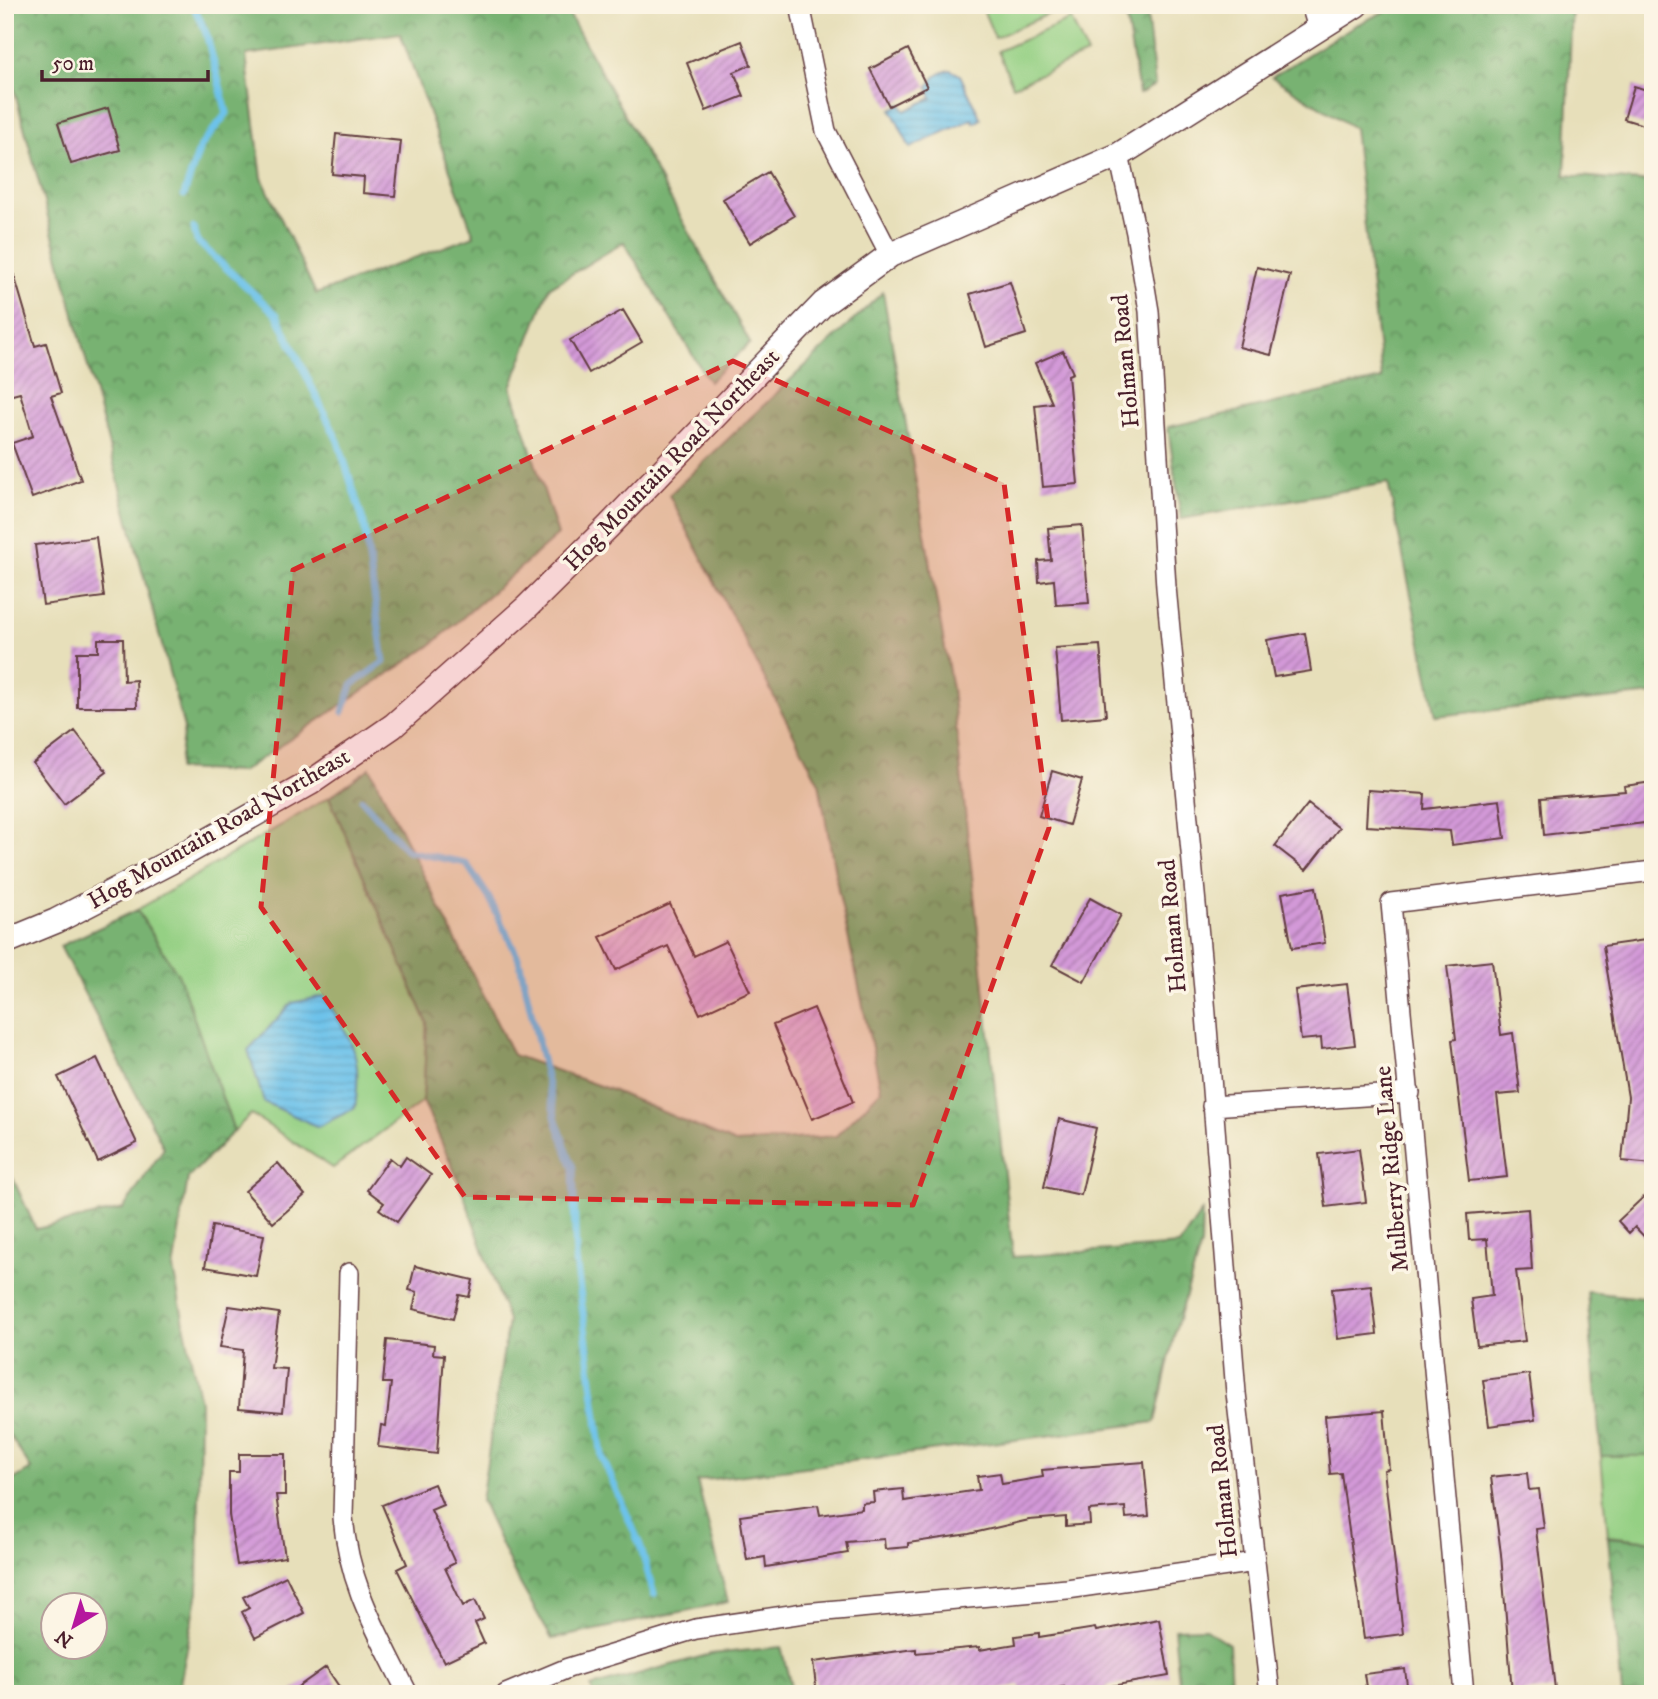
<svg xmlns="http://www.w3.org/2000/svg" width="1658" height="1699" font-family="'IM FELL DW Pica',serif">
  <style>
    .grass { fill: #95d084; stroke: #707858; stroke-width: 2 }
    .forest { fill: url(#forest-crowns); stroke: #61684e; stroke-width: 2; fill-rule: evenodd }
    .water { fill: url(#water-rules); stroke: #5c708a; stroke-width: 2 }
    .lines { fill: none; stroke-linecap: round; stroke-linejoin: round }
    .stream { stroke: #6dc2ea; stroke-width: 7 }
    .building { fill: url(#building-hatch) }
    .minor-casing { stroke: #623c40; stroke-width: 22 }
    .tertiary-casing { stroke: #623c40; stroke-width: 27 }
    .minor { stroke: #fff; stroke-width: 19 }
    .tertiary { stroke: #fff; stroke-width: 24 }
    .marked { fill: #d62828; fill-opacity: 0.2; stroke: #d62828; stroke-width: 5; stroke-dasharray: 14 9; stroke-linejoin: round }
    .labels { text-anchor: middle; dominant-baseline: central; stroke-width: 7; stroke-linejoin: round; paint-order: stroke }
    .street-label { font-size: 24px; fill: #4a1f2b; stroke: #fcf5e5 }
  </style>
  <defs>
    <pattern id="forest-crowns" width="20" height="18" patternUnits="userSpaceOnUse" patternTransform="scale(1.75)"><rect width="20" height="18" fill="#78b272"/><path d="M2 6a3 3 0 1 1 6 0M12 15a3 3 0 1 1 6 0" fill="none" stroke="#64905e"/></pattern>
    <pattern id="water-rules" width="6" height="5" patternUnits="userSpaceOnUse" patternTransform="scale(1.75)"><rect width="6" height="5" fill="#6dc2ea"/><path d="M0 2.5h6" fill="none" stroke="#60a6c9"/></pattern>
    <pattern id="building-hatch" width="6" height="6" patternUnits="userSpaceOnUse" patternTransform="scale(1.75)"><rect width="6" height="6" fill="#d399d8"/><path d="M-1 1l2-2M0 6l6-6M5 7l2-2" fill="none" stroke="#ad7caf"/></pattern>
  </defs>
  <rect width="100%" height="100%" fill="#fcf5e5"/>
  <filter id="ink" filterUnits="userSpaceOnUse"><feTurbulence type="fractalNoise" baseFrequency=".0143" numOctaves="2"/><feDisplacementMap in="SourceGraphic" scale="14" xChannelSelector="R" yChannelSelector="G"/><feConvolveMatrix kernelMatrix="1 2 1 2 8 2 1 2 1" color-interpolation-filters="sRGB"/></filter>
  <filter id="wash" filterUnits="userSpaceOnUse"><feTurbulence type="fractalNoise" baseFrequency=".00686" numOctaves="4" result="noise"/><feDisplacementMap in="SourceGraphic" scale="28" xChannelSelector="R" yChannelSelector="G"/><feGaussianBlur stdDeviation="1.57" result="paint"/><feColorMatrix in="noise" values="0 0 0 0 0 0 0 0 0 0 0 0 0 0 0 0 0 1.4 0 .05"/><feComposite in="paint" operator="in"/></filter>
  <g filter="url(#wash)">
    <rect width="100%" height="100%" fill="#e7dfba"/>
    <path class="grass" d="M981,5H1068L995,38Z
      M1071,19L1087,54L1013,86L998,51Z
      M329,797L427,1022L423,1101L333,1168L251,1114L234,1131L179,977L137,910Z
      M1601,1456H1653V1541L1608,1536Z"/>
    <path class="forest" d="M5,5H564L750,343L709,382L624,242L549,288L511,387L558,535L430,646L241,772L178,769L184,728L5,55ZM400,33L474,236L316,294L262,178L246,55Z
      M1124,5H1146L1155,85L1139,94Z
      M1398,5H1572L1565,175L1653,182V694L1436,716L1388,483L1181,519L1168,427L1382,379L1354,128L1272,77L1352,27Z
      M883,292L952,689L1013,1257L1179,1245L1202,1211L1201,1245L1175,1332L1155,1422L697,1481L728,1602L552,1639L514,1573L481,1501L508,1321L459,1181L423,1101L427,1022L329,797L370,768L513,1055L614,1091L735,1143L836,1136L881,1090L838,889L819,783L669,495Z
      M137,910L179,976L234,1131L188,1178L173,1269L200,1402L198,1592L178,1694H5V1485L31,1469L5,1428V1161L36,1229L123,1209L164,1148L60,946ZM94,1604V1646H52V1604Z
      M1587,1292L1653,1299V1456H1601Z
      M1608,1537L1653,1541V1694H1622Z
      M1204,1628L1229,1644L1231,1694H1180L1174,1629Z
      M781,1647L793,1694H593L591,1687L711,1654Z"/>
    <path class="water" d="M951,70L960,75L981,119L974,123L972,119L910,148L891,109L901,104L905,111L932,98L928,87C934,77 939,72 951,70Z
      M324,996C352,1041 363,1053 355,1108L318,1127L264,1102L248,1050L292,1003Z"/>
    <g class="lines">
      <path class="stream" d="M184,195L200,147L227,113L206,33L193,5
        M194,228L197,241L277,315L338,441L364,524L384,662L352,685L343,712
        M362,800L407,851L466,863L488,896L519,959L556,1120L573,1168L576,1260L602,1457L640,1545L654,1594"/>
    </g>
    <g id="blocks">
      <path class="building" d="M742,41L751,65L734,72L744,96L706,111L687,63Z
        M908,49L927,87L889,106L870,69Z
        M1634,86L1653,92V128L1624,119Z
        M108,108L120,150L71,164L58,123Z
        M336,134L401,141L395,196L363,193L364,177L332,174Z
        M768,172L794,216L750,243L723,199Z
        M10,261L35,346L46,343L61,393L51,396L81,480L32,498L12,443L33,436L20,393L5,397V262Z
        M1257,267L1290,275L1271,355L1239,347Z
        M1010,282L1026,334L986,347L970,294Z
        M623,310L642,342L589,373L570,340Z
        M1063,351L1073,373L1068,375L1078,484L1043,487L1035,405L1052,403L1035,363Z
        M1082,525L1089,603L1056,605L1054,580L1039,582L1038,561L1051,560L1048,528Z
        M96,537L104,597L43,605L35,545Z
        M1305,633L1311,671L1274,677L1267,640Z
        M98,639H123L124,681L136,680L137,707H77V652H98Z
        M1100,645L1106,716L1061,720L1055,648Z
        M75,731L107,772L64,804L33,763Z
        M1052,771L1082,780L1069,825L1039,816Z
        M1653,782V822L1544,835L1541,798L1625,791L1624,786Z
        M1368,790L1425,794L1424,809L1500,800L1505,838L1452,845L1450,831L1366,826Z
        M1308,804L1339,828L1306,870L1275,846Z
        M1316,887L1325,943L1292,948L1282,893Z
        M1090,898L1121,915L1084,982L1052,965Z
        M670,904L694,956L726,941L750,991L700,1014L668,946L616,970L600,937Z
        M1653,939V1164L1622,1161L1628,1097L1603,946Z
        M1492,961L1501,1035L1513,1033L1520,1093L1497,1095L1507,1177L1469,1181L1452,1040L1456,1039L1447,966Z
        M1347,984L1355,1045L1322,1049L1321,1038L1301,1040L1295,990Z
        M814,1008L853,1102L812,1119L773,1025Z
        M97,1058L137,1143L98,1162L58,1077Z
        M1059,1119L1096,1128L1081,1195L1044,1187Z
        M1359,1149L1366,1202L1326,1207L1319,1154Z
        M406,1157L431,1175L397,1222L379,1209L384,1203L367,1190L390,1158L400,1166Z
        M278,1163L305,1195L273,1223L245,1191Z
        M1653,1188V1246L1635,1227L1629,1233L1618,1221Z
        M1528,1209L1532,1270L1516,1271L1525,1341L1477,1346L1471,1299L1492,1296L1487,1239L1469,1240L1467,1214Z
        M212,1226L264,1235L256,1276L205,1267Z
        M415,1266L473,1280L469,1297L459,1295L453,1319L413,1309L417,1292L409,1290Z
        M1371,1285L1377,1334L1338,1339L1332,1289Z
        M229,1306L279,1313L271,1368L287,1369L283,1412L239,1408L243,1350L220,1347Z
        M387,1340L434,1345L433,1354L444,1355L437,1454L378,1447L381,1425L386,1426L391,1383H383Z
        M1529,1374L1535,1420L1489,1426L1483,1380Z
        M1384,1411L1389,1469L1384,1470L1403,1634L1364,1639L1341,1473L1330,1474L1325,1416Z
        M239,1454H285V1495H276L285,1557L237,1565L229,1515V1472H239Z
        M1144,1462L1149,1516L1126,1518L1125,1507L1089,1510L1090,1524L1066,1526V1517L1029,1520L969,1534L908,1543V1547L885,1549L884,1539L846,1542L848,1553L766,1567L765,1557L747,1560L740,1516L818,1505L820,1515L862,1509V1503L874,1502L873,1492L903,1489L904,1501L979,1490L977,1476L1000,1473L1002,1484L1043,1477L1042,1470Z
        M1527,1473L1529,1490L1539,1489L1544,1528L1536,1529L1555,1689L1512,1693L1501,1554L1491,1477Z
        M434,1484L443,1505L431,1510L455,1563L445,1568L463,1606L475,1600L484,1619L475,1623L484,1643L444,1662L397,1569L407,1564L382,1505Z
        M286,1576L304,1613L255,1638L242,1612L249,1608L243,1597Z
        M1159,1619L1169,1676L1105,1687L1106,1694H1066L1064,1687L1021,1694L1020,1685L969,1694H940V1689L909,1694H817L813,1662L916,1649V1653L979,1647V1650L1016,1644L1015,1636L1039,1633V1637L1095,1628L1096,1631Z
        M326,1667L344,1694H288Z
        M1405,1669L1408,1694H1367L1364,1674Z"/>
    </g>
  </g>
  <g filter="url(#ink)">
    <use href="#blocks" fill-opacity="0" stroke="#623c40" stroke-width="2"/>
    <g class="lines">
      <g class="minor-casing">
        <path id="minor" d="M800,5L826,131L890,255
          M1311,5L1318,28
          M1119,155L1136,233L1149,311L1166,587L1204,989L1236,1393L1270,1694
          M1212,1106L1410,1093
          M349,1273L343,1517C349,1587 378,1633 408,1694
          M506,1694L568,1668L696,1629L804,1613L1067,1589L1255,1562
          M1464,1694L1391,903L1653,871"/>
      </g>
      <g class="tertiary-casing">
        <path id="tertiary" d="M5,942L56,921L170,862L310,783L393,726L526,608L608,527L823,304L890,255L1119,155L1356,5"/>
      </g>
      <use href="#minor" class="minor"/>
      <use href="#tertiary" class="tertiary"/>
    </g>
  </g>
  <path class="marked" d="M733,361L1004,483L1049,828L913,1205L465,1197L261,907L293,570Z"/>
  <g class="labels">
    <g class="street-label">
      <text transform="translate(1126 361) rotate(-95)">Holman Road</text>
      <text transform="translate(672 460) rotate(-46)">Hog Mountain Road Northeast</text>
      <text transform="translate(219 829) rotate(-30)">Hog Mountain Road Northeast</text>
      <text transform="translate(1173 926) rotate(-95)">Holman Road</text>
      <text transform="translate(1392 1169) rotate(-95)">Mulberry Ridge Lane</text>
      <text transform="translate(1223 1491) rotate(-96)">Holman Road</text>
    </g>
  </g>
  <rect width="1658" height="1699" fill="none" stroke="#fcf5e5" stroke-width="28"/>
  <g transform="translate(74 1626) rotate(218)"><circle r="33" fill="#fcf5e5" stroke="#b59f9b" stroke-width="2"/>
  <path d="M0-5L12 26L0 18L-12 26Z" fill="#b5179e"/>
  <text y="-10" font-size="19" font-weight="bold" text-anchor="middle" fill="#4a1f2b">N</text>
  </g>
  <path d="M42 70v10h166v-10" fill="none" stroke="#4a1f2b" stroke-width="3.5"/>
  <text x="52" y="70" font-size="21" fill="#4a1f2b" stroke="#fcf5e5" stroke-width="5" paint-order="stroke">50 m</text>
</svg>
